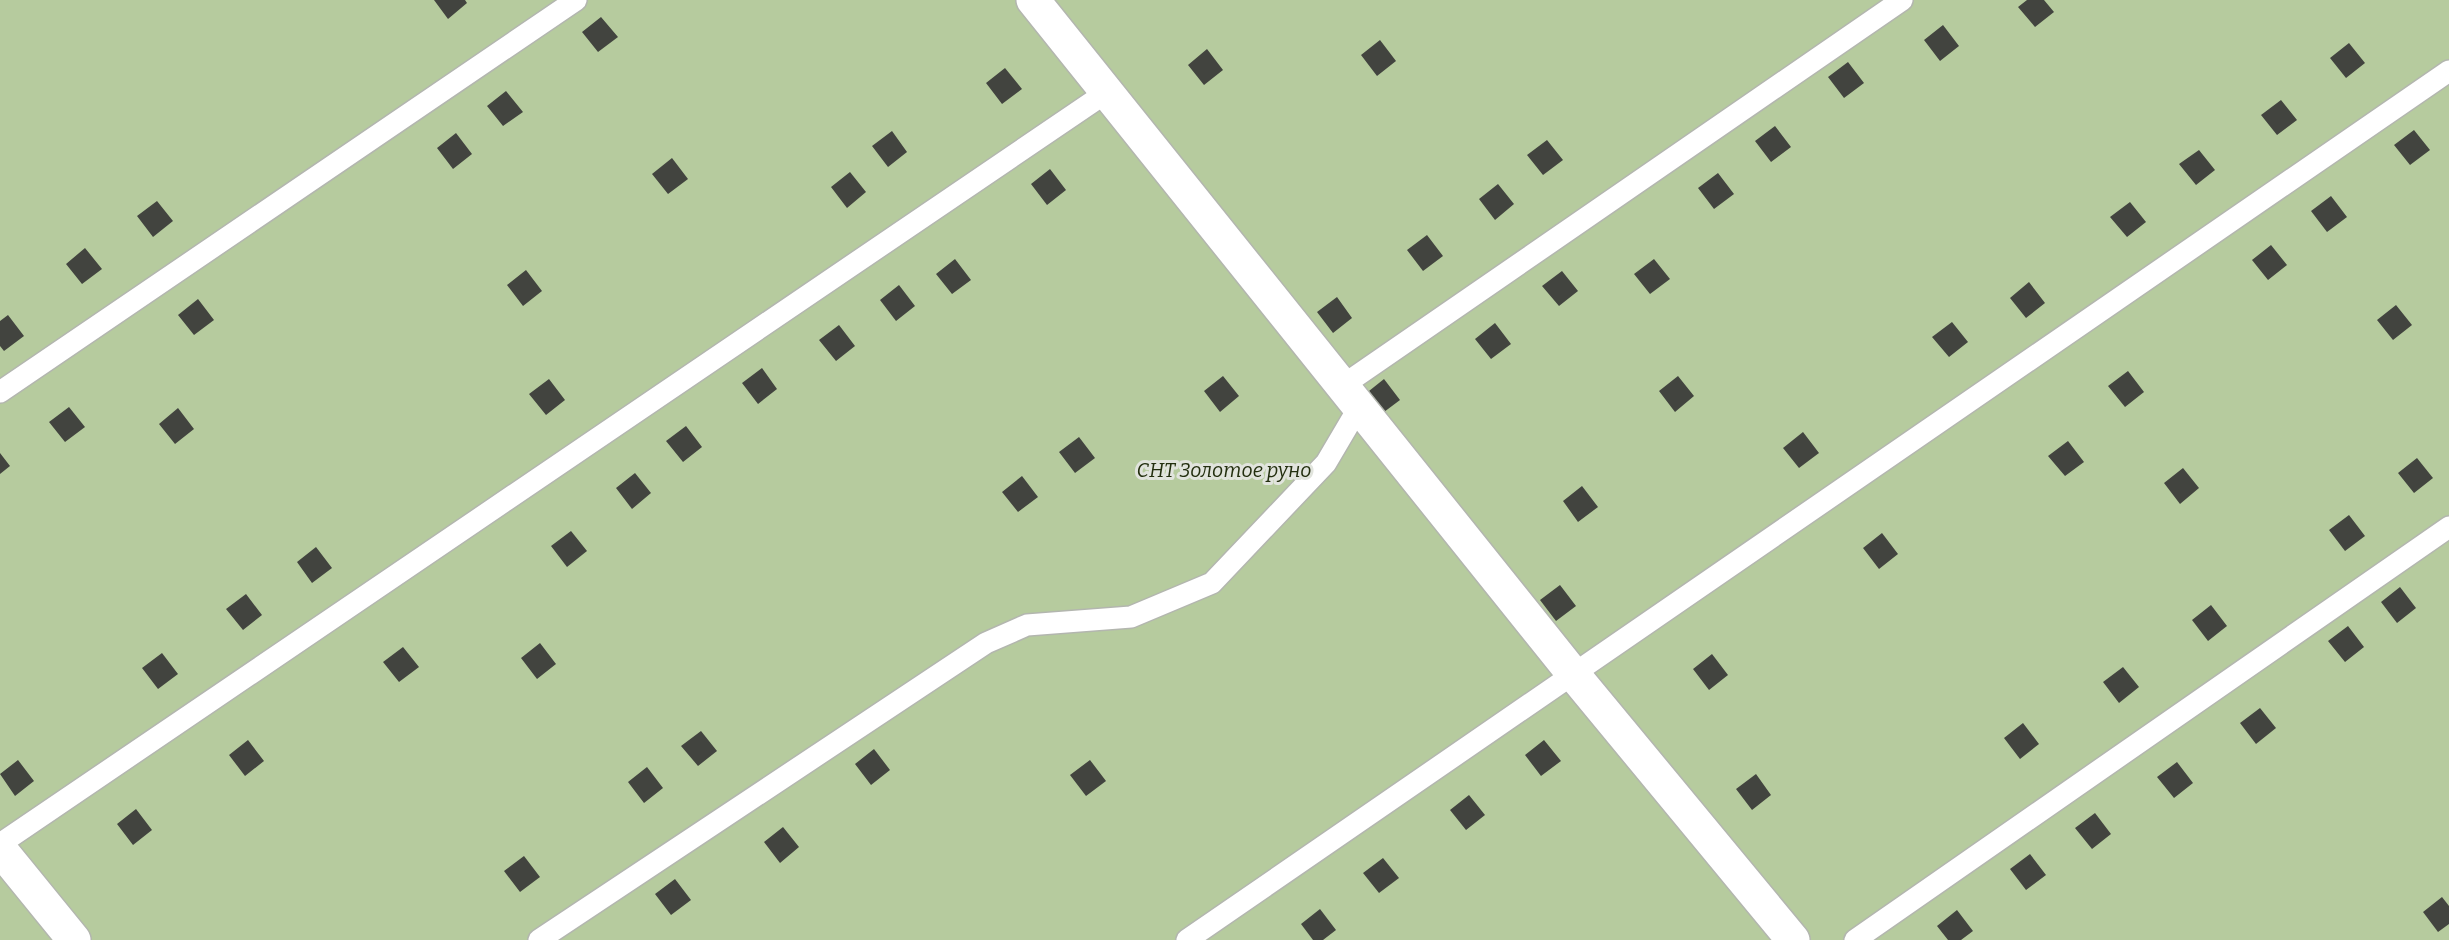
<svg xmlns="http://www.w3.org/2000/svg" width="2449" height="940" font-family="Bitter,serif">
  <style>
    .green { fill: #b6cb9e }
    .building { fill: #42443f }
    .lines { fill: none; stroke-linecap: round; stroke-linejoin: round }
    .lane-casing { stroke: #b3b6af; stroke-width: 24 }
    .street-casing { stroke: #b3b6af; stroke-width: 36 }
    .lane { stroke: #fff; stroke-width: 21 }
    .street { stroke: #fff; stroke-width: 33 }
    .labels { text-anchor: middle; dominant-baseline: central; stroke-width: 6; stroke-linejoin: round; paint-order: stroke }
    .park-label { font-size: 20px; font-style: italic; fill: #232f0f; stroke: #e1e4dd }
  </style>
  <rect width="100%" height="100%" fill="#e1e4dd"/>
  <path class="green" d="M0,0H2449V940H0Z"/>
  <path class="building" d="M434,0H465L467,3L448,19Z
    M2027,0H2044L2054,12L2035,27L2018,7Z
    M601,17L618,37L598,52L582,32Z
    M1943,25L1959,46L1940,61L1924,40Z
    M1380,40L1396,61L1377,76L1361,55Z
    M2349,43L2365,63L2346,78L2330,58Z
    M1207,49L1223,70L1204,85L1188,65Z
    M1848,62L1864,83L1844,98L1828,77Z
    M1005,68L1022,89L1002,104L986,83Z
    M506,91L523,112L503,126L487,106Z
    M2281,100L2297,120L2277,135L2261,115Z
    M1775,126L1791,147L1771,162L1755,141Z
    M2414,130L2430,150L2410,165L2394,145Z
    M892,131L907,152L888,167L872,146Z
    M456,133L472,154L453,169L437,148Z
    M1547,140L1563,160L1543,175L1527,155Z
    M2199,150L2215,170L2196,185L2179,164Z
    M672,158L688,179L668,194L652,174Z
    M1050,169L1066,190L1047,205L1031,184Z
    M850,172L866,192L847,208L831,187Z
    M1718,173L1734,194L1714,209L1698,188Z
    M1498,184L1514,204L1495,220L1479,199Z
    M2331,196L2347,217L2327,232L2311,211Z
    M157,201L173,221L153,237L137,216Z
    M2130,202L2146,222L2127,237L2110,217Z
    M1427,235L1443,256L1423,271L1407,250Z
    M2271,245L2287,265L2268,280L2252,260Z
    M85,248L102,269L82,284L66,264Z
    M955,259L971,280L952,294L936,274Z
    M1654,259L1670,279L1650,294L1634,274Z
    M526,270L542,291L523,306L507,285Z
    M1562,271L1578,291L1559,306L1542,286Z
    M2029,282L2045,303L2026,318L2010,298Z
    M899,285L915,306L896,321L880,300Z
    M1337,297L1352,318L1333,333L1317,312Z
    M198,299L214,320L194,335L178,315Z
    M2396,305L2412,325L2393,340L2377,320Z
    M8,315L24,336L4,351L0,346V321Z
    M1952,322L1968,342L1949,357L1932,337Z
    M1495,323L1511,344L1491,359L1475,339Z
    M839,325L855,346L836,361L819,340Z
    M762,368L777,389L758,404L742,383Z
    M2128,371L2144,392L2125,407L2108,386Z
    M1223,376L1239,396L1220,412L1204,391Z
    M1678,376L1694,396L1675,412L1659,391Z
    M549,379L565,400L546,415L529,394Z
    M1384,379L1400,400L1380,415L1364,395Z
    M69,407L85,427L65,442L49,422Z
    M178,408L194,429L175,444L159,424Z
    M686,426L702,447L683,462L666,441Z
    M1803,432L1819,453L1799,468L1783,448Z
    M1079,437L1095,458L1075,473L1059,452Z
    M2068,441L2084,462L2065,476L2048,456Z
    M0,453L10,466L0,474Z
    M2417,458L2433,478L2414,493L2398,473Z
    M2183,468L2199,488L2180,504L2164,483Z
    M635,473L651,493L632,509L616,488Z
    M1022,476L1038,497L1018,512L1002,492Z
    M1582,486L1598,507L1578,522L1563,501Z
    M2349,515L2365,536L2345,551L2329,530Z
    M571,531L587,551L567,567L551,546Z
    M1882,533L1898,554L1879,569L1863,548Z
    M316,547L332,568L312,583L297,562Z
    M1560,585L1576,606L1556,621L1540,600Z
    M2400,587L2416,608L2397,623L2381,602Z
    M246,594L262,615L243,630L226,609Z
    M2211,605L2227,626L2208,641L2192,620Z
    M2348,626L2364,647L2345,662L2328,641Z
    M540,643L556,664L537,679L521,658Z
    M403,647L419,667L399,682L383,662Z
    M162,653L178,674L158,689L142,668Z
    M1712,654L1728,675L1709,690L1693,669Z
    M2123,667L2139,687L2119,703L2103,682Z
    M2260,708L2276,728L2256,744L2240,723Z
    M2023,723L2039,744L2020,759L2004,738Z
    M701,731L717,751L698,766L681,746Z
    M248,740L264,761L245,776L229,755Z
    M1544,740L1561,761L1541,776L1525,755Z
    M874,749L890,770L871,785L855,764Z
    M18,760L34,781L15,796L0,774Z
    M1090,760L1106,781L1086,796L1070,775Z
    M2177,762L2193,783L2174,798L2157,777Z
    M647,767L663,788L644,803L628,782Z
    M1756,774L1771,795L1752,810L1736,789Z
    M1469,795L1485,815L1466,830L1450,810Z
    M136,809L152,830L133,845L117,824Z
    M2095,813L2111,834L2092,849L2075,828Z
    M783,827L799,847L780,863L764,842Z
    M2030,854L2046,875L2026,890L2010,869Z
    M524,856L540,877L520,892L504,871Z
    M1383,858L1399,878L1379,893L1363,873Z
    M675,879L691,900L671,915L655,894Z
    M2442,897L2449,906V924L2438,932L2423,912Z
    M1320,909L1336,930L1323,940H1313L1301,924Z
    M1957,910L1973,931L1961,940H1948L1937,926Z"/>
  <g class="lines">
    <g class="lane-casing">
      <path id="lane" d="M1342,386L1902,0
        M0,392L576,0
        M0,844L1107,92
        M539,940L986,643L1027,625L1131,617L1212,583L1326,463L1359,407
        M1187,940L2449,71
        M1855,940L2449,527"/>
    </g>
    <g class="street-casing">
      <path id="street" d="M1033,0L1574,675L1793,940
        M0,849L74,940"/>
    </g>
    <use href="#lane" class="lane"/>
    <use href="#street" class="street"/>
  </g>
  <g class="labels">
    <g class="park-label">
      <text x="1224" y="470">СНТ Золотое руно</text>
    </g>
  </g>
</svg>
